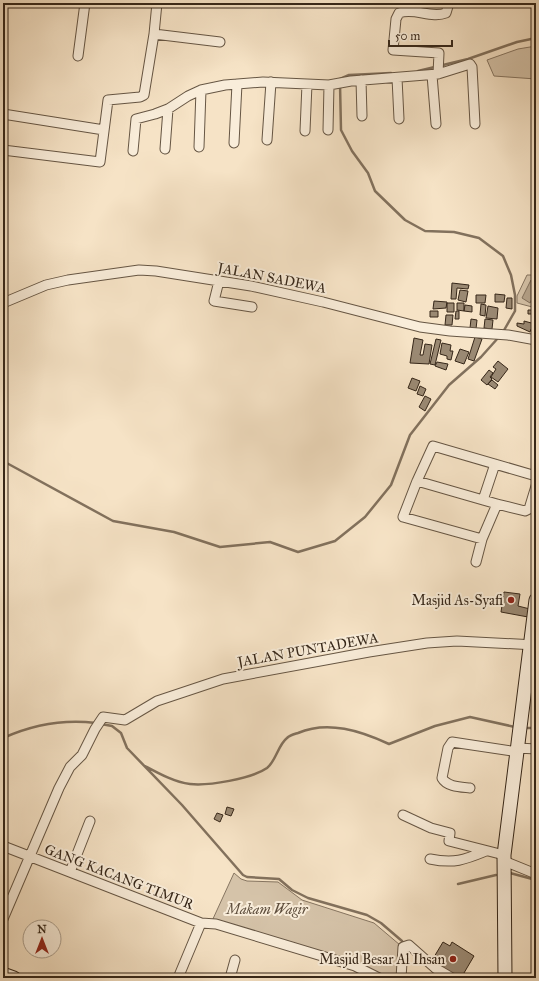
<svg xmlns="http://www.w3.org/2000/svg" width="539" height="981" font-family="'IM FELL Great Primer',serif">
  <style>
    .green { fill: #d5c3a9; stroke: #867561 }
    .water { fill: #b5a38b; stroke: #82715d }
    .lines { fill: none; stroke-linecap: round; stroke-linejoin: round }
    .stream { stroke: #82715d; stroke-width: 2.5 }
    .building { fill: #9a8973; stroke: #362719 }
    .street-casing { stroke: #665644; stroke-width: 11 }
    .secondary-casing { stroke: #362719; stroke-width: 15 }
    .street { stroke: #f9edda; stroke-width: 9 }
    .secondary { stroke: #f9edda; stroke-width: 13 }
    .poi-dot { fill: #8f2418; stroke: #f9edda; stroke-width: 1.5 }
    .labels { text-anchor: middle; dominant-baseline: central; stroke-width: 4; stroke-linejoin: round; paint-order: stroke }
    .street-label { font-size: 14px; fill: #362719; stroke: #f9edda }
    .poi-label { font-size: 14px; fill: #362719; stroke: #f9edda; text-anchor: end }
    .park-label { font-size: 14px; font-style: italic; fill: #5e4e3d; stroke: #f9edda }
  </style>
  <rect width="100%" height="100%" fill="#f6e3c6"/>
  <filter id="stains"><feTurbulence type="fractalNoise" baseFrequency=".005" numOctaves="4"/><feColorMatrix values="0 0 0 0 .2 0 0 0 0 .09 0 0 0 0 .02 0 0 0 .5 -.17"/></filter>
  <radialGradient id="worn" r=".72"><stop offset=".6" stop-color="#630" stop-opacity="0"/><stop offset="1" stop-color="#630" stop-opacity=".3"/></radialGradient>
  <path class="green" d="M536,46V79L494,76L487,60L518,49Z
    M527,275H533L536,278V308L517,303V296Z
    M234,873L241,879L247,881L278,882L302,900L374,923L400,945L396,978H387L212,921Z"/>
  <path class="water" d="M531,280L536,282V291L530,303L522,298Z"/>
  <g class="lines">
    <path class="stream" d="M418,71L468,59L517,42L536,38
      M340,79L349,75L391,73
      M340,84L341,130L352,151L368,173L375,191L405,220L425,231L454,232L479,238L503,256L511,275L515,295V311L503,332
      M3,461L113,521L174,532L220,547L270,542L298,552L335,541L365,517L391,485L410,435L449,385L481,357L498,338
      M101,724L112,726L121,733L127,748L182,805L243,875L247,877L279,879L292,890L308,898L367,915L381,923L402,941
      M527,728H536
      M3,738C32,725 64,719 96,723
      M145,766C158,773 174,782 190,784C208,786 251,779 267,768C276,761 278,745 287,738C290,735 295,734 298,733C328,720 361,731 389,744L435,726L470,717L515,727
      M510,873L536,880
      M458,884L496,875"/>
  </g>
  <path class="building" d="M452,283L469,285L468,289L457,288L456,299H451Z
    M460,290L468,291L466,302L458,300Z
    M495,294L505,295L504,302H495Z
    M476,295H486L485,303H476Z
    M507,298H512V309L506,308Z
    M434,301L447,302L446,308L433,309Z
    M447,303H454V312H447Z
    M457,303H464V311L457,310Z
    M481,304L486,305L485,316L480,315Z
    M465,305L472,306V312L464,311Z
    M488,306L498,308L497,319L486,318Z
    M528,310H534V314H528Z
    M430,311H438V317H430Z
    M456,311H459V319H455Z
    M446,315H453L452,325H445Z
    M471,319L477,320L476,329L470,328Z
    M485,319L493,320L492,329L484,328Z
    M524,321L535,324L534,329H531L530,332L517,326V323L524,324Z
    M475,337L482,339L474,361L468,359Z
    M414,338L423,340L420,355H423L425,344L432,345L429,364L410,363Z
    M436,339L441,340L435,365L430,364Z
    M442,343L451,345L450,351H453L451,360L447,359V356L440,354Z
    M460,349L469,352L464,364L455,361Z
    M498,361L508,369L498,382L491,377L496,369L493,367Z
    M437,362L448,364L446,370L435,366Z
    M489,370L493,373L490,377L492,379L487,385L481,380Z
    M412,378L420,381L416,391L408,388Z
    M492,380L498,385L495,389L488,384Z
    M420,386L426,389L423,396L417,394Z
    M425,396L431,399L425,411L419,407Z
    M504,592L520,594L518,606L530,609L528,617L501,612Z
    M227,807L234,809L231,816L225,814Z
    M217,813L223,815L220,822L214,819Z
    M443,942L450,946L452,942L474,956L461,978H456L431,962Z"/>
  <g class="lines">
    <g class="street-casing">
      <path id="street" d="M157,3L154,34L220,42
        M78,56L85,3
        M438,74L470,64L472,67L475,124
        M432,75L436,124
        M397,78L399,119
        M361,80L362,116
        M3,114L104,130
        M328,130L329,85
        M305,131L307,84
        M267,140L271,82
        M234,143L237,84
        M199,147L201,90
        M165,149L168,109
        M3,150L100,162L108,100L140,97L144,95L154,34
        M133,151L136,119L155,114L168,109L188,96L201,90L225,85L263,82L329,85L351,81L438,74L439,53L393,50L396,19L399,13C414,7 431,19 446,13L449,3
        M219,281L214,301L252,307
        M3,303L46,285L68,280L139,270L156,271L251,286L323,302L420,327L450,331L508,335L536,340
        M417,481L403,517L482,539
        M483,500L417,481L433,446L536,476
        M497,504L525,511L529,509L536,486
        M476,562L482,539L497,504L483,500L495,464
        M518,748L536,749
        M470,788C461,787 447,787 442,778L448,748L452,742L518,752
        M403,815L431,828L450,833L449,841L504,855
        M3,846L201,923L216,924L355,966L379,978
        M430,859C454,864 464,860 486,851
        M504,861L536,874
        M70,872L90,821
        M3,919L59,788L70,767L82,755L95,729L103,717L125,720L157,701L223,679L369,652L427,643L457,641L535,645
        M178,978L201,923
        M230,978L235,960
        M401,978L403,947L409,945L435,968L452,978"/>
    </g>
    <g class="secondary-casing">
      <path id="secondary" d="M3,974L14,978
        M505,978L504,855L536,600"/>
    </g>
    <use href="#street" class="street"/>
    <use href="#secondary" class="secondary"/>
  </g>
  <g class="poi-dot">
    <circle cx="511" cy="600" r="4"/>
    <circle cx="453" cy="959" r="4"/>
  </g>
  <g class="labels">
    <g class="street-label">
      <text transform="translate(272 278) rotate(11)">JALAN SADEWA</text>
      <text transform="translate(308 650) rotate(-10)">JALAN PUNTADEWA</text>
      <text transform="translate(119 877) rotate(21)">GANG KACANG TIMUR</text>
    </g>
    <g class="poi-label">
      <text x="503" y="600">Masjid As-Syafi</text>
      <text x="445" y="959">Masjid Besar Al Ihsan</text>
    </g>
    <g class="park-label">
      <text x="267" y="909">Makam Wagir</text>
    </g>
  </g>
  <rect width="539" height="981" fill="none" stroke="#f6e3c6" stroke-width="16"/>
  <rect x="4" y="4" width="531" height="973" fill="none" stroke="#362719" stroke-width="2"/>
  <rect x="8" y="8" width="523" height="965" fill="none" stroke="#362719"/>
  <g transform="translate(42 939)"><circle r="19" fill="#f9edda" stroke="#ab9e8d"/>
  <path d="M0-3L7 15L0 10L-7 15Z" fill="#8f2418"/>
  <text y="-6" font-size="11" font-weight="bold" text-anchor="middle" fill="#362719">N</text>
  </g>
  <path d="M389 40v6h63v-6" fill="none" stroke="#362719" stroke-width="2"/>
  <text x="395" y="40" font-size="12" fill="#362719" stroke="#f9edda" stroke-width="3" paint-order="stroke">50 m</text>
  <rect width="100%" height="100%" filter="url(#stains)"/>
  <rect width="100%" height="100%" fill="url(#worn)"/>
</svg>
